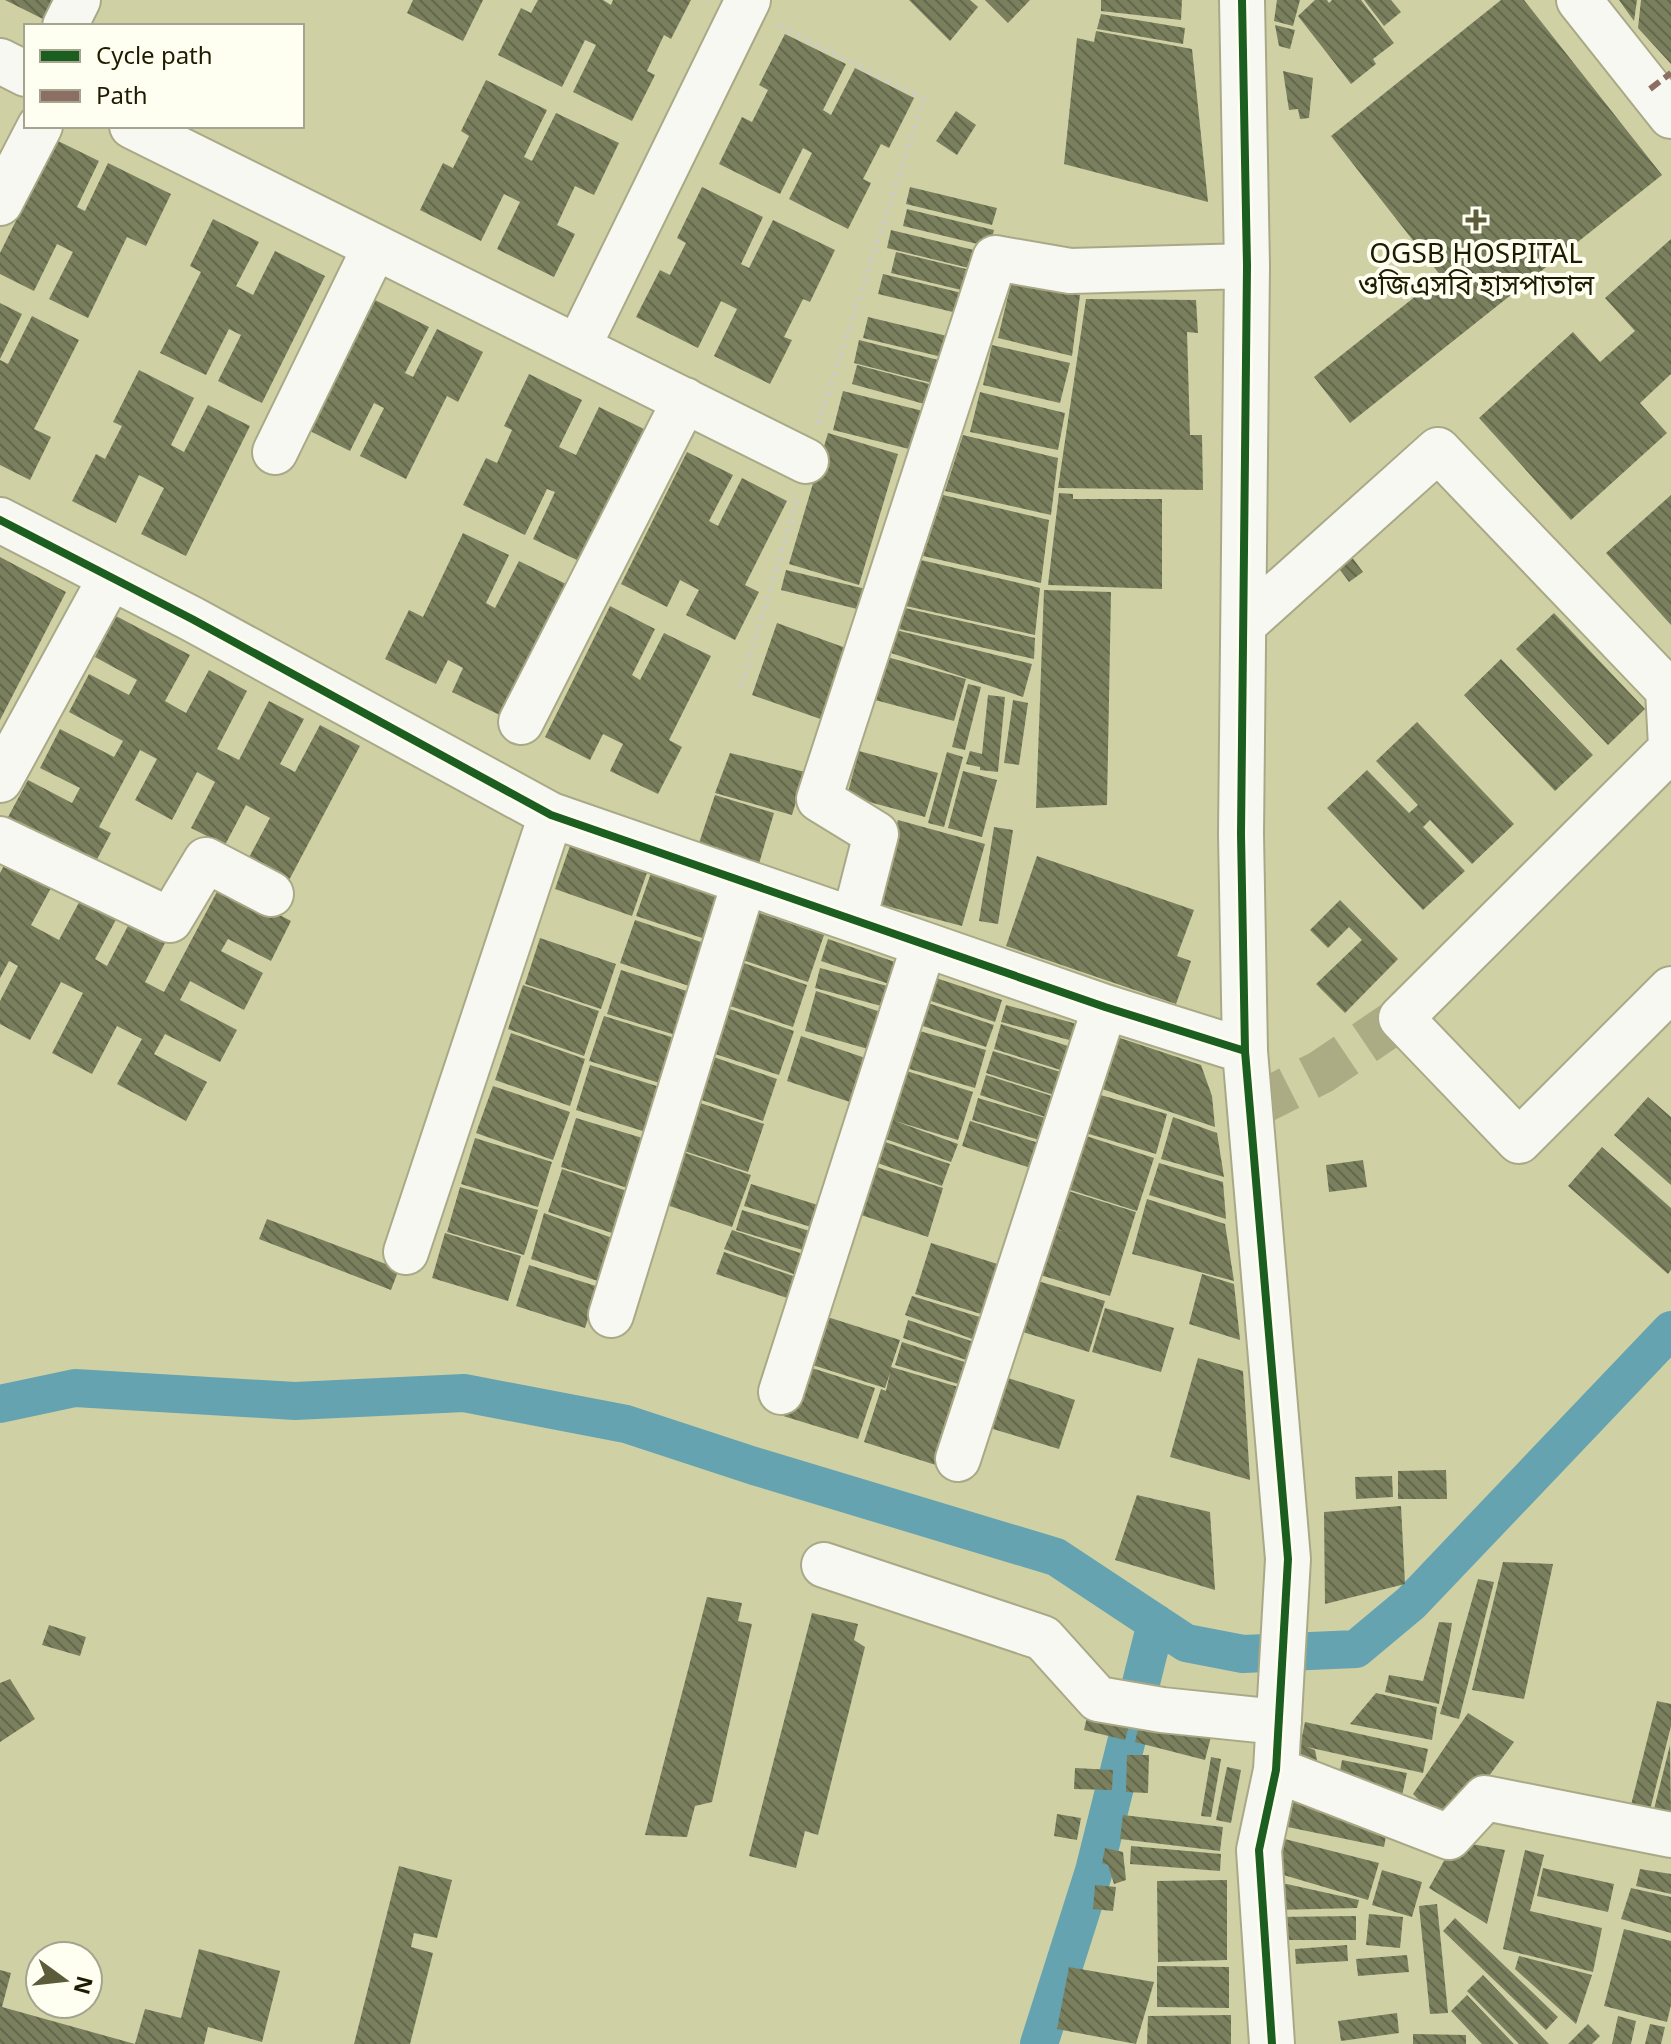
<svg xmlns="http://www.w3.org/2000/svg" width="1671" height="2044" font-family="'Noto Sans','Noto Sans Bengali',sans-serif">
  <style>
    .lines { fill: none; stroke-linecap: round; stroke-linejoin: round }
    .canal { stroke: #65a3b0; stroke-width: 38 }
    .building { fill: url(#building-back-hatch) }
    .minor-tunnel { stroke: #acac84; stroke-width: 44; stroke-dasharray: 44 22; stroke-linecap: butt }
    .minor-casing { stroke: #a9a987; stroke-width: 48 }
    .path { stroke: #cdcdc0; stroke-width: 5; stroke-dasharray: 4 6; stroke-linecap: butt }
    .minor { stroke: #f8f8f2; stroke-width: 44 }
    .quiet { stroke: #8d6e63; stroke-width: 6; stroke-dasharray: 12 6; stroke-linecap: butt }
    .cycleway-casing { stroke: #fefff0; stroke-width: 13 }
    .cycleway { stroke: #1b5e20; stroke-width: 8 }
    .poi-dot { fill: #5c5b3a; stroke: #fefff0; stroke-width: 3 }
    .labels { text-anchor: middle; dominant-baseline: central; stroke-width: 8; stroke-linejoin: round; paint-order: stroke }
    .poi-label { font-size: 28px; fill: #1d1c00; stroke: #fefff0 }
  </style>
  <defs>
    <pattern id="building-back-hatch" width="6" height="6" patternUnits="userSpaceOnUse" patternTransform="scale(2)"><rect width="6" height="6" fill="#7a7f5e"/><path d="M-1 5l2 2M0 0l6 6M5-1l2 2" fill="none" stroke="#63674b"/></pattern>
  </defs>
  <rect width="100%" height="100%" fill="#d0d0a5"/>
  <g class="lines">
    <path class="canal" d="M0,1404L75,1388L295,1401L464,1393L626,1424L754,1466L1056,1557L1186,1643L1243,1654L1356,1649L1411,1603L1671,1330
      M1039,2044L1094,1871L1156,1623"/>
  </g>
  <path class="building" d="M5,0H64L53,24Z
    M413,0H483L463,41L407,13Z
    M538,0H603L611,5L613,0H691L671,39L664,35L647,71L655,75L632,121L573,92L596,45L585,40L562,87L498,55L521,8L531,13Z
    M909,0H970L978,7L950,41Z
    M985,0H1030L1008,23Z
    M1101,0H1182L1181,20L1101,11Z
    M1277,0H1300L1293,26L1274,21Z
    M1315,0H1327L1329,3L1332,0H1361L1394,43L1373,59L1376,64L1351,84L1298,16Z
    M1364,0H1391L1401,12L1384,26Z
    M1501,0H1524L1662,175L1350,423L1314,377L1441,276L1331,136Z
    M1619,0H1637L1634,21Z
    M1641,0H1671V64L1638,28Z
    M1101,14L1185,28L1183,44L1097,29Z
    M1275,25L1295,30L1290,49L1279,46Z
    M1096,31L1192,49L1208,202L1064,164L1077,38L1094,42Z
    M785,34L846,64L823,110L831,115L855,68L914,98L889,148L881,144L863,179L871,183L848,229L789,199L812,153L803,148L780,194L719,164L742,117L752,122L768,90L759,85Z
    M1283,71L1313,78L1309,118L1300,119L1298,109L1289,110Z
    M486,80L547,110L524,157L532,161L556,113L619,143L594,195L575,186L557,225L575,234L554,277L497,249L520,202L504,194L481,241L420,210L443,163L453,168L469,136L461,131Z
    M956,111L976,125L957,155L936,141Z
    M56,140L99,161L77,207L85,211L108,163L171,194L146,246L127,237L88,318L49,299L73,252L57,244L34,291L0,274V253Z
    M702,187L763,217L741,264L749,268L773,220L835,250L810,302L803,299L784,337L792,340L770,384L714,356L737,309L721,301L698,348L636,317L660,270L670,275L686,243L677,238Z
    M910,187L997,208L992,225L906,204Z
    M907,209L994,230L990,247L903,226Z
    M213,219L259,242L236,286L253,295L275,251L325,276L262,403L218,381L241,335L229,329L206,375L160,353L201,272L190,266Z
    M891,230L978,251L973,269L887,248Z
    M1671,239V374L1640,403L1667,433L1571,520L1479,418L1573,332L1600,362L1635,331L1605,298Z
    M896,252L966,269L961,290L891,273Z
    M883,274L962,293L957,313L878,294Z
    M1012,279L1080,295L1072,356L998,338Z
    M367,296L429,327L405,373L413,377L437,329L483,352L458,402L447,396L406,479L360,456L384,408L374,403L350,451L302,427Z
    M1086,299L1196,300L1198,333L1187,332L1190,435H1202L1203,490L1058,488Z
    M0,303L22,314L0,359Z
    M32,316L79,340L34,429L51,437L30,480L0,465V360L8,364Z
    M868,317L947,336L942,357L863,338Z
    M859,340L942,361L936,384L854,363Z
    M992,345L1070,363L1060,403L983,385Z
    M857,365L933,385L928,405L852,384Z
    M139,370L194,398L171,445L184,452L208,405L250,426L186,556L141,534L164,488L139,475L116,523L72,501L96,454L105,459L122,426L113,422Z
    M529,374L582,400L559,447L576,455L599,407L644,429L579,561L533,539L555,492L547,489L525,535L463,505L486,458L497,463L512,430L504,426Z
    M843,391L927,412L917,451L833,430Z
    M980,392L1065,413L1058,450L970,432Z
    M828,433L898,454L859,585L789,564Z
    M963,435L1058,458L1051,515L945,491Z
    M687,452L733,475L709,521L718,526L742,478L787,501L745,585L759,592L735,640L686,615L699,590L680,580L667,607L621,584Z
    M1059,493L1073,494V499H1162V589L1048,585Z
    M943,495L1049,520L1041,583L923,556Z
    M1671,495V625L1606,553Z
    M1325,521L1363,572L1349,582L1314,535Z
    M463,533L509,555L486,603L495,608L519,561L566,584L502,716L452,692L463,668L448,660L436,684L385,659L409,610L423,617Z
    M0,557L66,592L0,720Z
    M921,560L1040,588L1035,635L906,606Z
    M786,570L866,589L861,610L781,590Z
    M1044,590L1111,592L1107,805L1036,808Z
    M610,606L655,629L632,675L640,680L664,633L711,656L669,740L682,747L658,794L610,771L623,744L603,734L590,760L545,737Z
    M905,608L1035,638L1034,659L899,629Z
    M1554,613L1645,709L1608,745L1516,649Z
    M116,616L190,655L165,701L186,713L209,670L247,691L217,749L239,760L269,701L304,719L280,764L295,772L320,725L360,746L287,884L246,863L270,818L246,805L225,845L191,828L215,782L197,772L172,820L135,800L157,759L140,750L99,827L111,833L95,863L8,817L28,780L72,803L80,788L40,768L60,729L114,757L123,741L69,712L89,674L129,695L137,680L95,657Z
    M777,623L857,652L832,723L752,695Z
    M896,630L1032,664L1023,697L888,652Z
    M887,657L966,679L954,721L875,700Z
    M1501,659L1593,755L1555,791L1464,695Z
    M968,684L981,687L965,750L952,747Z
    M988,695L1005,697L998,772L980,770V767L966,764L970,751L982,754Z
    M1013,700L1028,703L1019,765L1004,763Z
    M1417,722L1514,824L1472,864L1430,820L1423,827L1465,871L1423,910L1327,808L1367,770L1409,813L1418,805L1376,761Z
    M859,751L938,773L925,817L847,796Z
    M947,752L963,757L944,827L928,823Z
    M730,753L805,772L792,815L715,793Z
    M963,771L997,780L982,837L948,828Z
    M715,795L774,813L758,867L699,843Z
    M898,820L985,844L962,926L875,903Z
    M994,827L1013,830L998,924L979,921Z
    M572,840L649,867L632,916L555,889Z
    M12,850L58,875L31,925L59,940L83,895L119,914L95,959L107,966L130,922L166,941L145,982L164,992L221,884L291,921L271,961L228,939L221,951L263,973L244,1010L190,981L180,1000L237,1030L220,1062L165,1034L154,1054L207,1082L186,1121L117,1084L142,1039L117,1026L92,1074L52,1053L83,993L61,982L30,1040L0,1024V1001L18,966L9,961L0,978V873Z
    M1037,856L1194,910L1177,956L1191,961L1176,1004L1006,946Z
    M651,873L726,898L711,941L636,916Z
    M1340,900L1398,959L1345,1013L1316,984L1362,940L1349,927L1328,948L1310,930Z
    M751,910L824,935L808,982L734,957Z
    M635,920L710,945L695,988L620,963Z
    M540,938L616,964L601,1009L525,984Z
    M828,939L898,963L892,985L821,961Z
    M735,960L807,985L793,1027L721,1003Z
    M820,968L891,987L885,1007L815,988Z
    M621,970L696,994L682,1037L607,1014Z
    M930,976L1002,1000L995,1022L922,998Z
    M523,985L599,1011L584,1056L508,1029Z
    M816,991L884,1013L875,1051L805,1031Z
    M922,1001L994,1025L986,1047L914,1023Z
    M718,1005L794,1031L779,1075L703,1050Z
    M1006,1005L1081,1025L1077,1042L1001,1022Z
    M604,1016L681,1040L666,1085L589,1061Z
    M1001,1024L1074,1048L1067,1072L994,1049Z
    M909,1028L986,1050L975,1088L899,1066Z
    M511,1033L585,1059L570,1106L495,1080Z
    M1111,1035L1201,1065L1212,1096L1215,1127L1096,1087Z
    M801,1036L874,1061L859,1105L787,1081Z
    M993,1051L1067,1074L1060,1097L986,1073Z
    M705,1054L777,1079L763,1121L690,1096Z
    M590,1065L663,1088L649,1133L576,1110Z
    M897,1068L973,1092L958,1140L895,1121L958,1144L951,1162L877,1136Z
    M986,1075L1058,1098L1051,1119L980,1095Z
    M493,1086L570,1112L553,1160L476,1133Z
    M1090,1092L1167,1114L1156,1154L1079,1131Z
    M1648,1097L1671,1117V1185L1614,1135Z
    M978,1098L1052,1120L1046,1142L972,1120Z
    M688,1099L764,1124L748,1172L672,1147Z
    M1173,1117L1217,1133L1224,1177L1161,1159Z
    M576,1118L649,1140L634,1190L561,1167Z
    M970,1121L1045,1145L1037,1170L962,1146Z
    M1080,1134L1154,1158L1137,1211L1064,1188Z
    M475,1138L552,1162L538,1207L461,1184Z
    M879,1140L950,1164L942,1186L872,1161Z
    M1602,1147L1671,1208V1270L1668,1274L1568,1186Z
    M674,1149L751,1175L732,1227L655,1201Z
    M1363,1160L1367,1187L1329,1192L1326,1165Z
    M1159,1163L1223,1182L1226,1219L1149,1195Z
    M870,1165L943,1188L928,1237L855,1213Z
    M562,1169L630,1192L615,1234L548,1212Z
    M751,1184L821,1206L814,1228L744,1206Z
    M460,1187L538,1210L524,1255L447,1232Z
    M1062,1189L1136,1212L1110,1296L1030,1272L1044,1226L1066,1232L1051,1227Z
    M1147,1199L1225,1224L1234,1281L1132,1254Z
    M742,1210L813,1232L806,1251L736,1230Z
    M544,1213L615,1239L601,1282L531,1259Z
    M267,1219L399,1269L391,1290L259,1239Z
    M732,1230L806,1255L799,1276L724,1249Z
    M445,1233L521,1256L508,1301L432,1278Z
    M931,1243L1007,1267L991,1317L915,1294Z
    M724,1252L799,1278L793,1300L716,1274Z
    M529,1265L599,1287L585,1328L516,1306Z
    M1202,1274L1234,1284L1240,1340L1189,1324Z
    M1031,1279L1105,1301L1089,1352L1016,1330Z
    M912,1296L986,1319L978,1341L905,1315Z
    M1105,1308L1174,1328L1161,1372L1092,1352Z
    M821,1315L900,1340L891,1367L965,1389L942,1467L864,1442L881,1389L886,1391L890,1373L885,1388L806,1363Z
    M908,1320L977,1343L972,1362L903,1338Z
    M902,1342L971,1364L965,1386L895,1365Z
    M1198,1358L1243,1371L1250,1480L1170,1457Z
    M796,1363L875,1388L858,1439L780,1415Z
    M999,1375L1075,1400L1059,1449L983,1426Z
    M1446,1470L1447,1499H1398V1471Z
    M1392,1476L1393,1497L1356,1499L1355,1477Z
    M1137,1495L1210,1512L1215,1590L1115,1560Z
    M1401,1506L1405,1584L1325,1604L1324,1512Z
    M1503,1562L1553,1564L1524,1699L1472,1690Z
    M1478,1579L1494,1582L1459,1719L1440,1714Z
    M707,1597L742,1603L738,1621L752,1624L712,1802L695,1806L687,1837L645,1835Z
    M812,1613L858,1624L854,1640L865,1647L818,1835L805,1831L796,1868L749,1856Z
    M1439,1622L1452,1623L1439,1704L1385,1692L1389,1675L1423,1681Z
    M49,1625L86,1637L80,1656L42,1645Z
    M10,1679L35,1719L0,1742V1683Z
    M1376,1693L1437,1707L1432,1740L1350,1724Z
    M1657,1701L1671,1704V1726L1645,1830L1626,1825Z
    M1143,1708L1214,1725L1205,1760L1135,1742Z
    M1088,1713L1130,1722L1125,1740L1084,1730Z
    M1468,1713L1514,1742L1449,1830L1413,1794Z
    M1305,1722L1428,1749L1423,1773L1307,1747L1315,1750L1318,1765L1295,1775L1290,1743L1300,1746Z
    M1670,1745L1671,1819L1651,1821Z
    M1127,1755H1149L1148,1793L1126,1792Z
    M1211,1757L1221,1759L1211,1817L1201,1816Z
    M1342,1760L1407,1773L1401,1800L1337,1787Z
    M1227,1767L1241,1770L1231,1823L1216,1820Z
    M1075,1768L1113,1770L1112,1790L1074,1789Z
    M1284,1797L1389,1820L1384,1847L1278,1825Z
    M1057,1814L1081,1818L1077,1840L1054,1836Z
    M1123,1815L1223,1827L1220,1851L1120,1839Z
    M1273,1836L1379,1863L1368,1900L1270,1871Z
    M1455,1841L1505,1850L1487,1924L1429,1888Z
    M1131,1846L1221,1854L1220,1871L1130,1864Z
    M1105,1848L1123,1852L1126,1880L1114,1884L1108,1865L1102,1863Z
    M1525,1850L1544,1855L1530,1911L1602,1928L1593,1972L1503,1949Z
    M399,1866L452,1880L437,1938L414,1933L411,1947L433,1953L410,2044H354Z
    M1543,1868L1614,1884L1608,1912L1537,1896Z
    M1640,1869L1671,1874V1894L1636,1886Z
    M1382,1870L1422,1882L1412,1917L1372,1905Z
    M1227,1880V1960L1158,1962L1157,1881Z
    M1273,1881L1359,1900L1357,1908L1275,1910Z
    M1095,1885L1116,1887L1113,1911L1093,1909Z
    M1631,1888L1671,1897V1933L1621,1919Z
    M1437,1904L1448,2013L1430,2014L1419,1906Z
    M1369,1914L1403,1917L1400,1948L1366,1945Z
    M1356,1916V1940H1276L1275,1917Z
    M1455,1918L1558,2017L1546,2030L1443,1931Z
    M1624,1929L1671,1941V2005L1667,2022L1604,2006Z
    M1347,1945L1348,1961L1296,1964L1295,1949Z
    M199,1949L280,1971L262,2042L208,2027L204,2044H135L145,2009L181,2018Z
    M1407,1955L1409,1972L1358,1976L1356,1959Z
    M1519,1956L1592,1975L1576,2024L1515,1969Z
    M1157,1966L1229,1967V2008L1157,2007Z
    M1069,1967L1154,1982L1136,2044L1057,2029Z
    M0,1970L11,1973L2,2007L135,2044H0Z
    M1483,1975L1549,2044H1519L1467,1991Z
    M1467,1995L1514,2044H1482L1451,2011Z
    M1397,2013L1399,2033L1341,2041L1338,2021Z
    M1231,2015V2044H1147L1148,2016Z
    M1618,2016L1636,2021L1631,2044H1612Z
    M1588,2024L1600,2036L1592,2044H1568Z
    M1650,2024L1665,2027L1661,2044H1645Z
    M1413,2034L1466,2035V2044H1413Z"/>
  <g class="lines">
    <path class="minor-tunnel" d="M1250,1108L1321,1072L1401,1018"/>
    <g class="minor-casing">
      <path id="minor" d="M1242,0L1247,266L1241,834L1245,1051L1288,1559L1276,1770L1259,1850L1272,2044
        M1579,0L1671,116
        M65,26L78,0
        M0,61L26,74
        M132,126L806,461
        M0,203L40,126
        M578,347L748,0
        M275,452L375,247
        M0,520L192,619L551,815L1105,1007L1245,1051
        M1244,624L1438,450L1668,690L1671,746
        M521,722L685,400
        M1671,749L1401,1018L1519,1141L1671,989
        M0,780L111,577
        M0,839L170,920L206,860L271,894
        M854,920L876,834L819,799L995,258L1070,271L1247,266
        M406,1252L551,815
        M611,1315L744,883
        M781,1392L924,945
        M958,1459L1105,1007
        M824,1565L1043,1638L1098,1699L1162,1710L1279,1722
        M1276,1770L1449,1837L1485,1798L1671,1835"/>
    </g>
    <path class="path" d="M779,26L924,99L818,424
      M741,686L797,500"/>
    <use href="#minor" class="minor"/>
    <path class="quiet" d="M1650,89L1671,73"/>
    <g class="cycleway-casing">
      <path id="cycleway" d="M1242,0L1247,266L1241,834L1245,1051L1288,1559L1276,1770L1259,1850L1272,2044
        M0,520L192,619L551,815L1105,1007L1245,1051"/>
    </g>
    <use href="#cycleway" class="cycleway"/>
  </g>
  <path class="poi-dot" d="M1472 208h8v8h8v8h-8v8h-8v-8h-8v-8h8z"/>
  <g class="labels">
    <g class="poi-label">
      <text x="1476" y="252">OGSB HOSPITAL<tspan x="1476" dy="32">ওজিএসবি হাসপাতাল</tspan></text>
    </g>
  </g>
  <rect x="24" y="24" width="280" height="104" fill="#fefff0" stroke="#a4a490" stroke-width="2"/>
  <rect x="40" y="50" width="40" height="12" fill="#1b5e20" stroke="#a4a490" stroke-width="2"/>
  <text x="96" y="64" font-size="24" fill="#1d1c00">Cycle path</text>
  <rect x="40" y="90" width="40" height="12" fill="#8d6e63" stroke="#a4a490" stroke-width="2"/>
  <text x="96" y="104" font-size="24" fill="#1d1c00">Path</text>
  <g transform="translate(64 1980) rotate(105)"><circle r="38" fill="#fefff0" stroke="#a4a490" stroke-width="2"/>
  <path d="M0-6L14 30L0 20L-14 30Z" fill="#5c5b3a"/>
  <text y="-12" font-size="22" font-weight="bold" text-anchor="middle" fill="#1d1c00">N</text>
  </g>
</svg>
